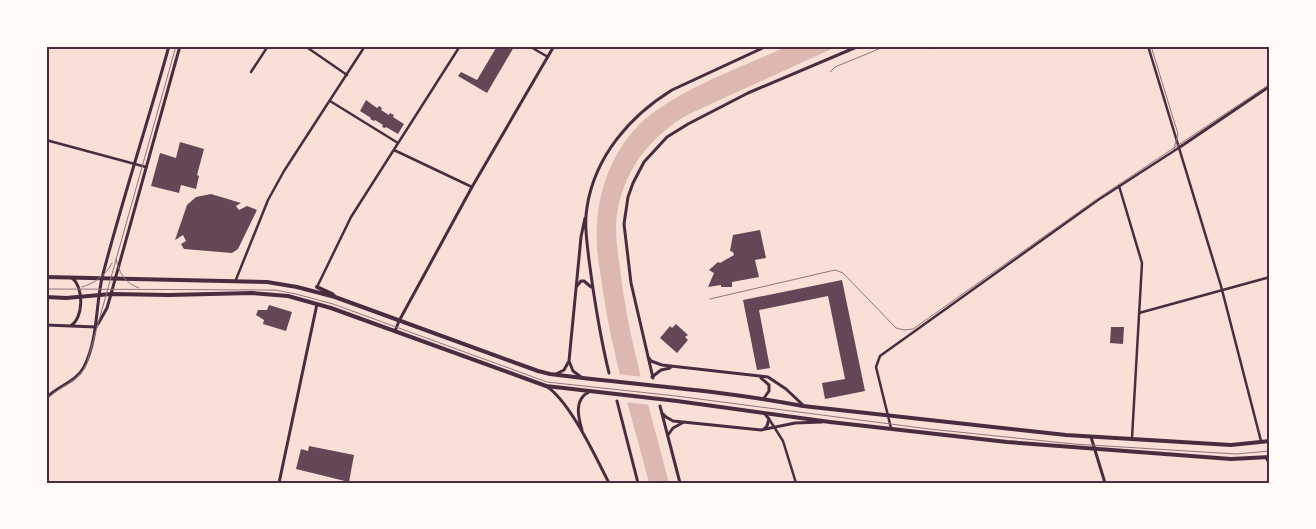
<svg xmlns="http://www.w3.org/2000/svg" width="1316" height="529" font-family="Lato,sans-serif">
  <style>
    .water { fill: #dcb8b0 }
    .pier { fill: #f7e1d7 }
    .building { fill: #644757 }
    .lines { fill: none; stroke-linecap: round; stroke-linejoin: round }
    .minor { stroke: #4a2c40; stroke-width: 2.5 }
    .tertiary { stroke: #4a2c40; stroke-width: 3 }
    .secondary { stroke: #4a2c40; stroke-width: 3 }
    .primary { stroke: #4a2c40; stroke-width: 4 }
    .tram { stroke: #8f747c; stroke-width: 1 }
    .neatline { fill: none; stroke: #4a2c40; stroke-width: 2 }
  </style>
  <rect width="100%" height="100%" fill="#f7e1d7"/>
  <path class="water" d="M788,46H838L689,114C652,135 627,166 618,208C614,228 617,248 620,268C628,341 651,412 669,483H649C632,417 611,352 602,285C599,265 595,244 597,224C599,186 615,146 644,120C682,88 742,67 788,46Z"/>
  <path class="pier" d="M617,374L644,377L651,405L625,402Z"/>
  <path class="building" d="M494,46L514,47L487,93L458,76L461,72L477,80L496,48Z
    M366,100L377,108L379,106L382,108L381,110L389,115L390,113L394,115L393,117L404,124L398,134L386,127L385,128L382,127L383,125L375,120L374,121L370,119L371,118L360,111Z
    M180,142L204,149L197,175L199,176L196,189L181,185L179,193L151,186L160,153L176,158Z
    M211,194L241,203L236,206L239,210L247,206L257,210L238,249L232,253L184,249L181,244L186,241L183,235L175,240L187,205L196,197Z
    M760,230L766,258L755,260L759,277L732,282V287H721V285L708,287L714,273L709,270L718,262L720,263L734,255L733,252L730,251L733,235Z
    M842,280L865,391L825,399L822,383L845,379L828,296L759,310L770,368L757,370L743,300Z
    M269,305L292,312L286,331L263,324L264,320L256,315L258,310H267Z
    M676,324L688,335L685,337L688,340L677,353L660,338L670,326L672,328Z
    M1111,327H1124L1123,344L1110,343Z
    M309,446L354,455L349,482L296,469L301,449L308,451Z"/>
  <g class="lines">
    <path class="minor" d="M305,46L347,75
      M529,46L548,57
      M1148,46L1221,286L1261,441
      M251,72L268,46
      M330,101L398,143
      M46,140L146,167
      M394,150L472,187
      M1119,186L1142,263L1132,438
      M235,282L268,200L284,171L365,46
      M317,287L351,217L460,46
      M1139,313L1270,277
      M769,419L783,441L796,483
      M891,428L876,367L880,356L1098,200L1180,147
      M1266,458L1270,465"/>
    <path class="tertiary" d="M1180,147L1270,86
      M46,325L96,327
      M70,326C84,319 84,287 72,278
      M395,331L399,321L472,187L554,46
      M1091,437L1105,483
      M279,483L317,304"/>
    <path class="secondary" d="M577,286L581,281H584L591,287
      M98,324L107,308L111,294L180,46
      M648,357L651,361L662,365L768,377L786,389L803,405
      M609,373C600,336 594,298 589,260C587,242 584,224 587,207C595,156 630,116 672,90L767,46
      M556,374L564,370L569,361
      M581,377L573,371L569,361L581,237L585,218
      M652,377L661,370L670,368
      M653,378L631,283L624,224L628,197L633,183L644,162L667,137L688,124L748,93L859,46
      M761,378L769,385V391L764,398
      M546,386C570,401 596,458 609,483
      M46,398C58,386 76,382 84,367C99,337 95,304 103,274C123,197 148,122 169,46
      M617,401L638,483
      M660,406L680,483
      M662,413L666,417L673,421L761,430L795,423L822,422
      M764,429L767,426L769,419L765,414
      M582,430C578,417 574,399 589,392
      M668,435L673,428L684,422"/>
    <path class="primary" d="M46,277L267,282L297,287L335,297L538,371L550,374C635,385 720,390 803,406L1066,435L1231,445L1270,441
      M317,287L332,294L335,297
      M46,297L66,298L111,294L169,295L252,293L288,296L331,308L546,386L677,401L830,422L1007,442L1231,459L1270,457"/>
    <path class="tram" d="M928,46L930,49
      M1151,46L1178,134L1174,149
      M830,72L835,67L886,46
      M116,259C119,273 125,283 139,288
      M82,287C95,283 106,275 112,263
      M46,289L275,290L296,294L333,304L547,382L676,396L929,429L1074,444L1236,454L1270,451
      M710,299L835,270L843,273L896,328L904,330L913,329L1097,199L1270,84
      M46,400C59,386 79,382 87,363L176,46
      M46,481V483"/>
  </g>
  <rect width="1316" height="529" fill="none" stroke="#fffaf5" stroke-width="95"/>
  <rect x="48" y="48" width="1220" height="434" class="neatline"/>
</svg>
